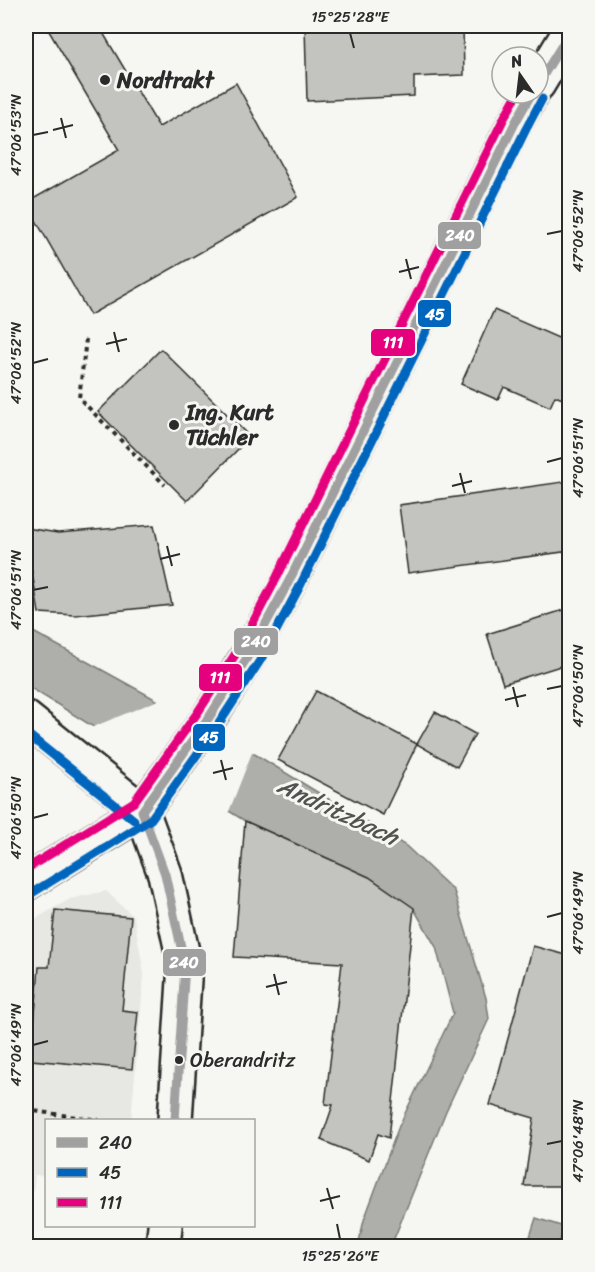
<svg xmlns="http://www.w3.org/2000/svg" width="595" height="1272" font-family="Sriracha,sans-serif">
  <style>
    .built { fill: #e7e7e3 }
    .water { fill: #aeaeab; stroke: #7a7a78; stroke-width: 1.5 }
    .pier { fill: #f6f6f2 }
    .building { fill: #c3c3c0; stroke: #2b2b2b; stroke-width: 1.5 }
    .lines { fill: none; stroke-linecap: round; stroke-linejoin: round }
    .tertiary-casing { stroke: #2b2b2b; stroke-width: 38 }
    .secondary-casing { stroke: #2b2b2b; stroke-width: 38 }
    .path { stroke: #2b2b2b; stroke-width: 4; stroke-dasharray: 4.5 4.5; stroke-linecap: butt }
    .tertiary { stroke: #f6f6f2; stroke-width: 33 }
    .secondary { stroke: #f6f6f2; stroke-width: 33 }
    .bus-1-casing { stroke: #f6f6f2; stroke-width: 14 }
    .bus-2-casing { stroke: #f6f6f2; stroke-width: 14 }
    .bus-3-casing { stroke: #f6f6f2; stroke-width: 14 }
    .bus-1 { stroke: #a0a0a0; stroke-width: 9 }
    .bus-2 { stroke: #0065bd; stroke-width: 9 }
    .bus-3 { stroke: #e5007d; stroke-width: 9 }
    .ticks { fill: none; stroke: #2b2b2b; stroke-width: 2 }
    .poi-dot { fill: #2b2b2b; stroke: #f6f6f2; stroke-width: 2 }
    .labels { text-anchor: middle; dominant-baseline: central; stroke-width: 6; stroke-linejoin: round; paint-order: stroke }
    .bus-label { font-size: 20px; fill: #2b2b2b; stroke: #f6f6f2; text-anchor: start }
    .poi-label { font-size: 22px; font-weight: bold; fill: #2b2b2b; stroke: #f6f6f2; text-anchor: start }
    .water-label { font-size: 24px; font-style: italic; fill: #525251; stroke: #f6f6f2 }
    .line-badge { stroke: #f6f6f2; stroke-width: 2 }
    .badge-label { font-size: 16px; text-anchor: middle; font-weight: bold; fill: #fff }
    .neatline { fill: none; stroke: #2b2b2b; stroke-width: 2 }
    .ticks-label { font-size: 15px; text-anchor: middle; fill: #2b2b2b }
  </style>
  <rect width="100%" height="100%" fill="#f6f6f2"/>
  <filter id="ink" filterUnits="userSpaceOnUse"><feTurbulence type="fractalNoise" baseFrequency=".0167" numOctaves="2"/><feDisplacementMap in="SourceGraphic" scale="12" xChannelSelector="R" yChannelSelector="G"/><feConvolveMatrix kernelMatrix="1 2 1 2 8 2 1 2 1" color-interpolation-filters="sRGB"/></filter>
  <g filter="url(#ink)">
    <path class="built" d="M106,891L134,917L144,974L131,1120H46V1176L35,1175L27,1246H26V924L70,899Z"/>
    <path class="water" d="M26,628L258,756L406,846L454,891L486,998L489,1019L446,1111L391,1246H358L364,1220L399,1126L453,1013L436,947L414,909L333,861L245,821L26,685Z
      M536,1218L564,1227L558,1246H527Z"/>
    <path class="pier" d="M161,699L253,750L228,814L88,729Z"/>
    <path class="building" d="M46,26H99L159,127L236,83L298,197L90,315L26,203L119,150Z
      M305,26H463L464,75L414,77V96L307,101Z
      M494,310L570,343V402L555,396L550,407L504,387L498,400L461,384Z
      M161,349L250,437L187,501L98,412Z
      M570,481V551L408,573L399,505Z
      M154,525L172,605L75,615L39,613L26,538V528L58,533Z
      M570,608V663L503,684L487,634Z
      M316,691L417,744L383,815L278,760Z
      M435,712L475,734L457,767L417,744Z
      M245,821L369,877L414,908L389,1138L378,1134L369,1160L321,1140L333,1105L325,1104L342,963L234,957Z
      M55,910L131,917L122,1010L138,1012L132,1069L31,1060L39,967H49Z
      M533,946L570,956V1186H524L534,1118L490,1105Z"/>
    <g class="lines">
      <g class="tertiary-casing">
        <path id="tertiary" d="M142,811L165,874L185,965L175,1120
          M163,1246L165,1226"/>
      </g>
      <g class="secondary-casing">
        <path id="secondary" d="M538,84L570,31
          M26,718L142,811
          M26,883L142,811L208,719L250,653L288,583L515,123L532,93"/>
      </g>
      <path class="path" d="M86,339L79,398L165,485
        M26,1110L99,1120"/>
      <use href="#tertiary" class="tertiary"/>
      <use href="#secondary" class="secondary"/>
      <g class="bus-1-casing">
        <path id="bus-1" d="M538,84L570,32
          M142,811L208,719L250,653L288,583L515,123L532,93
          M142,811L165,874L185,965L175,1120"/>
      </g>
      <g class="bus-2-casing">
        <path id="bus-2" d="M26,733L134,820
          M32,893L151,819L218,725L261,659L299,588L526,129L542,99"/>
      </g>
      <g class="bus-3-casing">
        <path id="bus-3" d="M26,869L134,802L198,712L240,647L277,577L504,118L518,93"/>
      </g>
      <use href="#bus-1" class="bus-1"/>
      <use href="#bus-2" class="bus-2"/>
      <use href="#bus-3" class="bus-3"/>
    </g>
  </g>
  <path class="ticks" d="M350,33L354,48M61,118L66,138M53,130L73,125M33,135L48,132M547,234L562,231M406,259L411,279M399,272L419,267M114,332L119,352M106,344L127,339M33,363L48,359M547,462L562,458M460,473L465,493M452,486L472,481M167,546L172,566M160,559L180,554M33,590L48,587M513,687L518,707M547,689L562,686M505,700L526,695M221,760L226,780M213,773L233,768M33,818L48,814M547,917L562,913M274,974L279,995M266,987L287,982M33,1045L48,1041M547,1144L562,1141M327,1188L333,1209M320,1201L340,1196M337,1224L340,1239"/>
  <g class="poi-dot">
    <circle cx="105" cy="80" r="6"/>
    <circle cx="174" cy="425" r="6"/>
    <circle cx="179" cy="1060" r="5"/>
  </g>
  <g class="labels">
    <g class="bus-label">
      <text x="190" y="1060">Oberandritz</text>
    </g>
    <g class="poi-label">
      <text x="117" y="80">Nordtrakt</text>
      <text x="186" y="412">Ing. Kurt<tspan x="186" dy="25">Tüchler</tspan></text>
    </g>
    <g class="water-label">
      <text transform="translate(338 811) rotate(25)">Andritzbach</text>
    </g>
  </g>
  <g class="line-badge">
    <rect x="437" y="221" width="45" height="29" rx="6" fill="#a0a0a0"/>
    <rect x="417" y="299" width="35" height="29" rx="6" fill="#0065bd"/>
    <rect x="370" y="328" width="46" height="29" rx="6" fill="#e5007d"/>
    <rect x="233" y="627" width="46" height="29" rx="6" fill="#a0a0a0"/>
    <rect x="198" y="663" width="45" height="29" rx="6" fill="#e5007d"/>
    <rect x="192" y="723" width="34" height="29" rx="6" fill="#0065bd"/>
    <rect x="162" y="948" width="45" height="29" rx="6" fill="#a0a0a0"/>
  </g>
  <g class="badge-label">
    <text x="460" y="241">240</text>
    <text x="435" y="320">45</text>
    <text x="393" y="348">111</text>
    <text x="256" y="647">240</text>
    <text x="220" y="683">111</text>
    <text x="209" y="743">45</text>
    <text x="184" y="968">240</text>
  </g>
  <rect width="595" height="1272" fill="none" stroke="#f6f6f2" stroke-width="66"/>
  <rect x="45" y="1119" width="210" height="108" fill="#f6f6f2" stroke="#a5a5a2" stroke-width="1.5"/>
  <rect x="57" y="1138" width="30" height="9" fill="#a0a0a0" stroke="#a5a5a2" stroke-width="1.5"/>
  <text x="99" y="1149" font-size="18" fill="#2b2b2b">240</text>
  <rect x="57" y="1168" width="30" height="9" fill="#0065bd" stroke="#a5a5a2" stroke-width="1.5"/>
  <text x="99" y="1179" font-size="18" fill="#2b2b2b">45</text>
  <rect x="57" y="1198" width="30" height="9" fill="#e5007d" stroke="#a5a5a2" stroke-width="1.5"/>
  <text x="99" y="1209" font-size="18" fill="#2b2b2b">111</text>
  <g transform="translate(520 75) rotate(346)"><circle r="28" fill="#f6f6f2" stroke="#a5a5a2" stroke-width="1.5"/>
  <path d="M0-4.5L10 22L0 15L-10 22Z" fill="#2b2b2b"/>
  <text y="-9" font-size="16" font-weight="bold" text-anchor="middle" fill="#2b2b2b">N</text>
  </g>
  <rect x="33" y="33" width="529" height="1206" class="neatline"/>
  <g class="ticks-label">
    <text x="350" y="22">15°25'28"E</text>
    <text transform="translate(16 135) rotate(-90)" y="5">47°06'53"N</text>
    <text transform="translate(578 231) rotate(-90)" y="5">47°06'52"N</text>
    <text transform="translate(16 363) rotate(-90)" y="5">47°06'52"N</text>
    <text transform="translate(578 458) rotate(-90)" y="5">47°06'51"N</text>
    <text transform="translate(16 590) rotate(-90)" y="5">47°06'51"N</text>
    <text transform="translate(578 686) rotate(-90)" y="5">47°06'50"N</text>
    <text transform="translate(16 818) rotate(-90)" y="5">47°06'50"N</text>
    <text transform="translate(578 913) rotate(-90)" y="5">47°06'49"N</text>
    <text transform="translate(16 1045) rotate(-90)" y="5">47°06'49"N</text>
    <text transform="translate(578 1141) rotate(-90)" y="5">47°06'48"N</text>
    <text x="340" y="1261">15°25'26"E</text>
  </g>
</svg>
